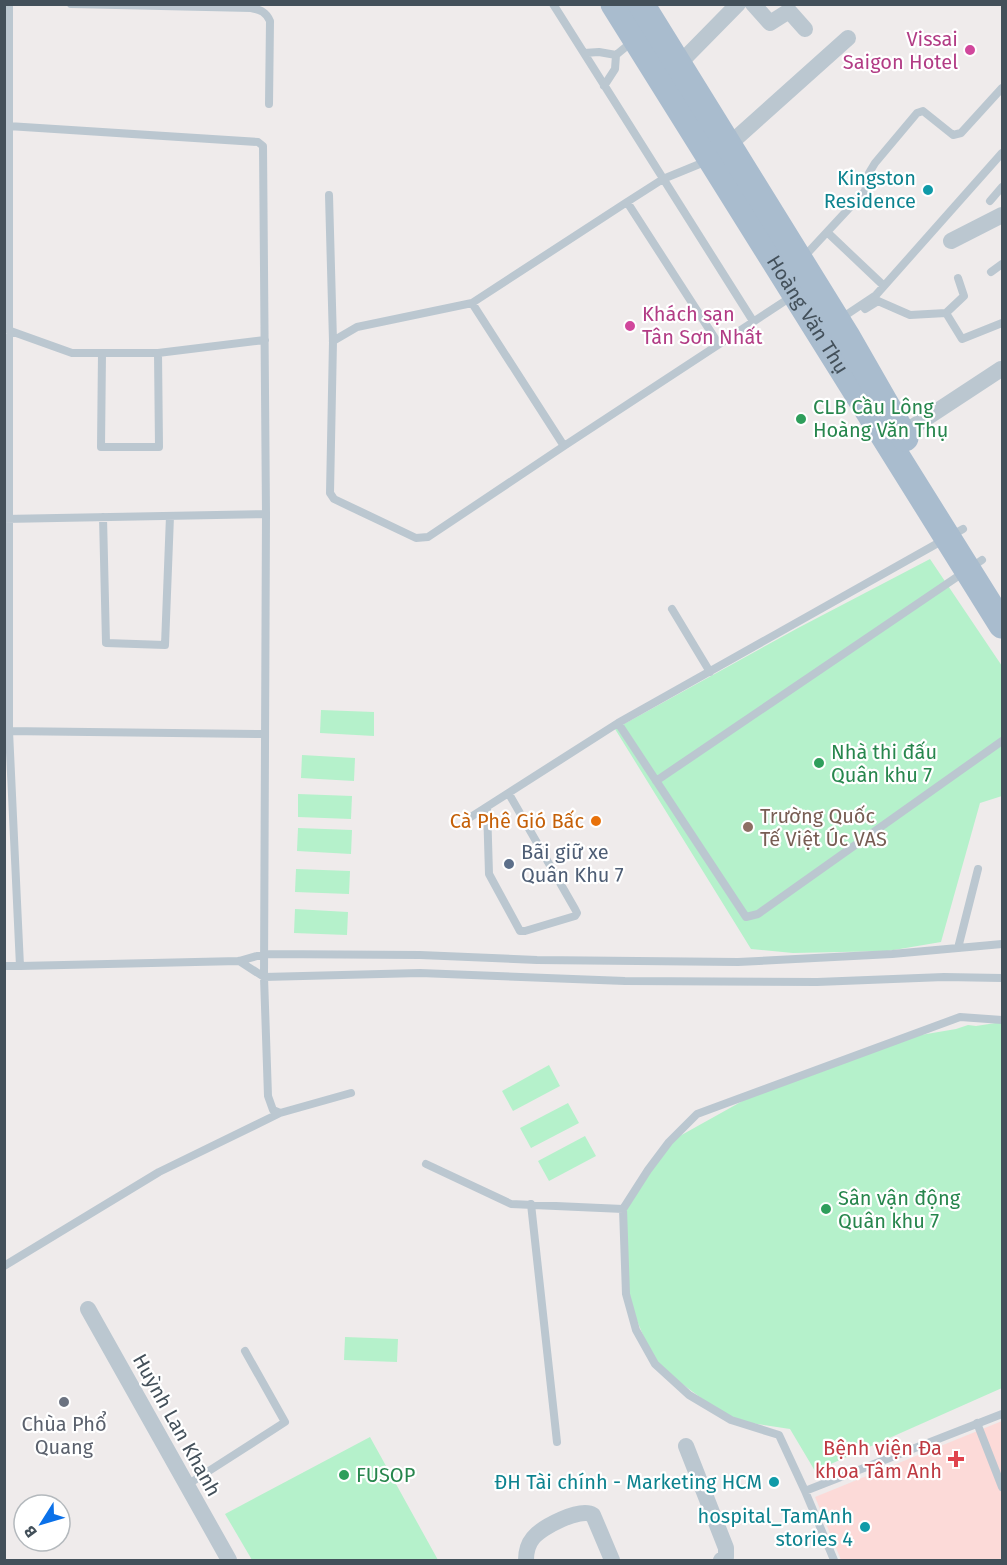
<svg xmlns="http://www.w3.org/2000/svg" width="1007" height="1565" font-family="'Fira Sans',sans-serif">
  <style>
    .medical { fill: #fcdad8 }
    .pitch { fill: #b5f1cb }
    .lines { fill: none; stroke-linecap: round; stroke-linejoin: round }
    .lane { stroke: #bbc7d0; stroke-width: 8 }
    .street { stroke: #bbc7d0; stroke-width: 16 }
    .primary { stroke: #a9bcce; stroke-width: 27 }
    .hotel-dot { fill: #d1479c; stroke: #fff; stroke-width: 2 }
    .culture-dot { fill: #0f9aa8; stroke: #fff; stroke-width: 2 }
    .leisure-dot { fill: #2e9e5b; stroke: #fff; stroke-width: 2 }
    .food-dot { fill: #e8710a; stroke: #fff; stroke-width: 2 }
    .education-dot { fill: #8d6e63; stroke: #fff; stroke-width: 2 }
    .service-dot { fill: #5c6f8a; stroke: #fff; stroke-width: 2 }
    .worship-dot { fill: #6b7280; stroke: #fff; stroke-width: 2 }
    .health-dot { fill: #e0444e; stroke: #fff; stroke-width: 2 }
    .labels { text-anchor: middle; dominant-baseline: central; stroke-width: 4.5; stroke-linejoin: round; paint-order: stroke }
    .hotel-label { font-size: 20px; fill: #b23c85; stroke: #fff; text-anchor: end }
    .culture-label { font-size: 20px; fill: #0d838f; stroke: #fff; text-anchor: end }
    .street-label { font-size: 20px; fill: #43505a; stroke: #fff }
    .leisure-label { font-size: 20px; fill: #27864d; stroke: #fff; text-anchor: start }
    .education-label { font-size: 20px; fill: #785e54; stroke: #fff; text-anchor: start }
    .food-label { font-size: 20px; fill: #c56008; stroke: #fff; text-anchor: end }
    .service-label { font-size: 20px; fill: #4e5e75; stroke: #fff; text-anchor: start }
    .worship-label { font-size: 20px; fill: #5b616d; stroke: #fff }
    .health-label { font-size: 20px; fill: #be3a42; stroke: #fff; text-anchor: end }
  </style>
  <rect width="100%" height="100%" fill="#efebeb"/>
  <path class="medical" d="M1002,1421V1560H841L815,1497Z"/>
  <path class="pitch" d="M930,559L1002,666V796L980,803L941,942L888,951L793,953L751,949L615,729L798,628Z
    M321,710L374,712V736L320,733Z
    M302,755L355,758L354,781L301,778Z
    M298,794L352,796L351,819L298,817Z
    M298,828L352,830L351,854L297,851Z
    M296,869L350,871L349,894L295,892Z
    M295,909L348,912L347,935L294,933Z
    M1002,1022V1388L815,1471L790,1429L731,1420L655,1364L626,1294L623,1209L669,1142L766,1088L903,1038L956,1029L968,1025L976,1026Z
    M549,1065L560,1086L513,1111L502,1091Z
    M568,1103L579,1123L531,1148L520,1128Z
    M585,1136L596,1156L549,1181L538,1161Z
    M345,1337L398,1339L397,1362L344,1360Z
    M370,1437L438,1560H252L225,1514Z"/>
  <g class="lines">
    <path class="lane" d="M9,4V731L20,966L239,961L264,954L420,955L537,960L738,962L892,954L1002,944
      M71,4L251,8C261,10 266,12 270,21L269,104
      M553,4L753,321
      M584,53L599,52L616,55
      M604,86L615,69L616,55L633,41
      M8,126L258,142L263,146L266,514L264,977L268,1096L273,1110L280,1113L351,1093
      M707,161L663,179L627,202L718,343
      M329,195L333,341L330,493L334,499L416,538L428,537L564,446
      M990,201L1002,187
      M827,232L884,286
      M802,259L865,191L869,173L875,163L917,113L923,111L953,135L961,133L1002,88
      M991,272L1002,264
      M472,303L564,446L791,297
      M865,309L878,301L910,315L946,313L962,339L1002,323
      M946,313L964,296L958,278
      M840,319L876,295L1002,153
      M5,329L72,353H158L265,340
      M333,341L357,327L472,303L627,202
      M102,353L101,447H159L158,353
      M103,517L106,643L165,645L170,516
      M4,519L266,514
      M672,609L710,672
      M618,723L746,917L758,914L1002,741
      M6,731L264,734
      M656,781L982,560
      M487,807L489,874L520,931H525L575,916L577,913L575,909L509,794
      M466,820L618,723L963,529
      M958,948L978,869
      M239,961L264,977L420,973L625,981L817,982L944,977L1002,978
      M4,966H20
      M426,1164L511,1204L623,1209
      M531,1204L557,1442
      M4,1266L159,1172L280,1113
      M977,1423L1002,1487
      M187,1485L285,1422L245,1351
      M805,1491L1002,1414
      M834,1560L805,1491L779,1435L731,1420L689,1395L655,1364L636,1330L626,1294L623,1209L648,1170L669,1142L697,1114L960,1017L1002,1020"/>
    <path class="street" d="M753,4L770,23L789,11L805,29
      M673,69L678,65L738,4
      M723,150L848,38
      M951,241L1002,215
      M896,438L1001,369
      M88,1309L229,1560
      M686,1446L726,1548V1557L721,1560
      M526,1560C526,1553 528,1544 533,1538C542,1527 580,1507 593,1515L612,1560"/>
    <g class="primary">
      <path id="s1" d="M614,4L1002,625"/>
      <path d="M641,4L846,335L905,438"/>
    </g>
  </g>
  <g class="hotel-dot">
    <circle cx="970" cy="50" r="6"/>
    <circle cx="630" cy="326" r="6"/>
  </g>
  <g class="culture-dot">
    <circle cx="928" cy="190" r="6"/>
    <circle cx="774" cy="1482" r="6"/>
    <circle cx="865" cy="1527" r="6"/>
  </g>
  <g class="leisure-dot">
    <circle cx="801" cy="419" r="6"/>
    <circle cx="819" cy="763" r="6"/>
    <circle cx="826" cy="1209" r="6"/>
    <circle cx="344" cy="1475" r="6"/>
  </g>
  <circle class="food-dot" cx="596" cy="821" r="6"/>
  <circle class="education-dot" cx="748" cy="827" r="6"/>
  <circle class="service-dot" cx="509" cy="864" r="6"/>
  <circle class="worship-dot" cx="64" cy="1402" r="6"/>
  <path class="health-dot" d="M953 1450h6v6h6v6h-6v6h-6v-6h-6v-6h6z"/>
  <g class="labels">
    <g class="hotel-label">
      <text x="958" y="39">Vissai<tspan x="958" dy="23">Saigon Hotel</tspan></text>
      <text x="642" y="314" text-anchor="start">Khách sạn<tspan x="642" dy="23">Tân Sơn Nhất</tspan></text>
    </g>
    <g class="culture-label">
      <text x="916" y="178">Kingston<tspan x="916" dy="23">Residence</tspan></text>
      <text x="762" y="1482">ĐH Tài chính - Marketing HCM</text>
      <text x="853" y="1516">hospital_TamAnh<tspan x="853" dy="23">stories 4</tspan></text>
    </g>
    <g class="street-label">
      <text stroke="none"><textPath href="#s1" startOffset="366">Hoàng Văn Thụ</textPath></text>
      <text transform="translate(177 1425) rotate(61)">Huỳnh Lan Khanh</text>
    </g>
    <g class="leisure-label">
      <text x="813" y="407">CLB Cầu Lông<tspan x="813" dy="23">Hoàng Văn Thụ</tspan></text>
      <text x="831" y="752">Nhà thi đấu<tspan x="831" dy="23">Quân khu 7</tspan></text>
      <text x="838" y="1198">Sân vận động<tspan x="838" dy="23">Quân khu 7</tspan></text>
      <text x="356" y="1475">FUSOP</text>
    </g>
    <g class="education-label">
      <text x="760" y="816">Trường Quốc<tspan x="760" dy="23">Tế Việt Úc VAS</tspan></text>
    </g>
    <g class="food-label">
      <text x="584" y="821">Cà Phê Gió Bấc</text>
    </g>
    <g class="service-label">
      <text x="521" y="852">Bãi giữ xe<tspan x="521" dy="23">Quân Khu 7</tspan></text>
    </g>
    <g class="worship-label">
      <text x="64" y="1424">Chùa Phổ<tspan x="64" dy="23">Quang</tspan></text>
    </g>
    <g class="health-label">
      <text x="942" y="1448">Bệnh viện Đa<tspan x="942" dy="23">khoa Tâm Anh</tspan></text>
    </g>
  </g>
  <rect width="1007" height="1565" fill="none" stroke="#43505a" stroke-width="12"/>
  <g transform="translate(42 1523) rotate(233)"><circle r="28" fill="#ffffff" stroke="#b4b9bd" stroke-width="1.5"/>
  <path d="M0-4.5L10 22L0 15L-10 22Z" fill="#0b71e9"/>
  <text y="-9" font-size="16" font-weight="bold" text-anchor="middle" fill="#43505a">B</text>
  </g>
</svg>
